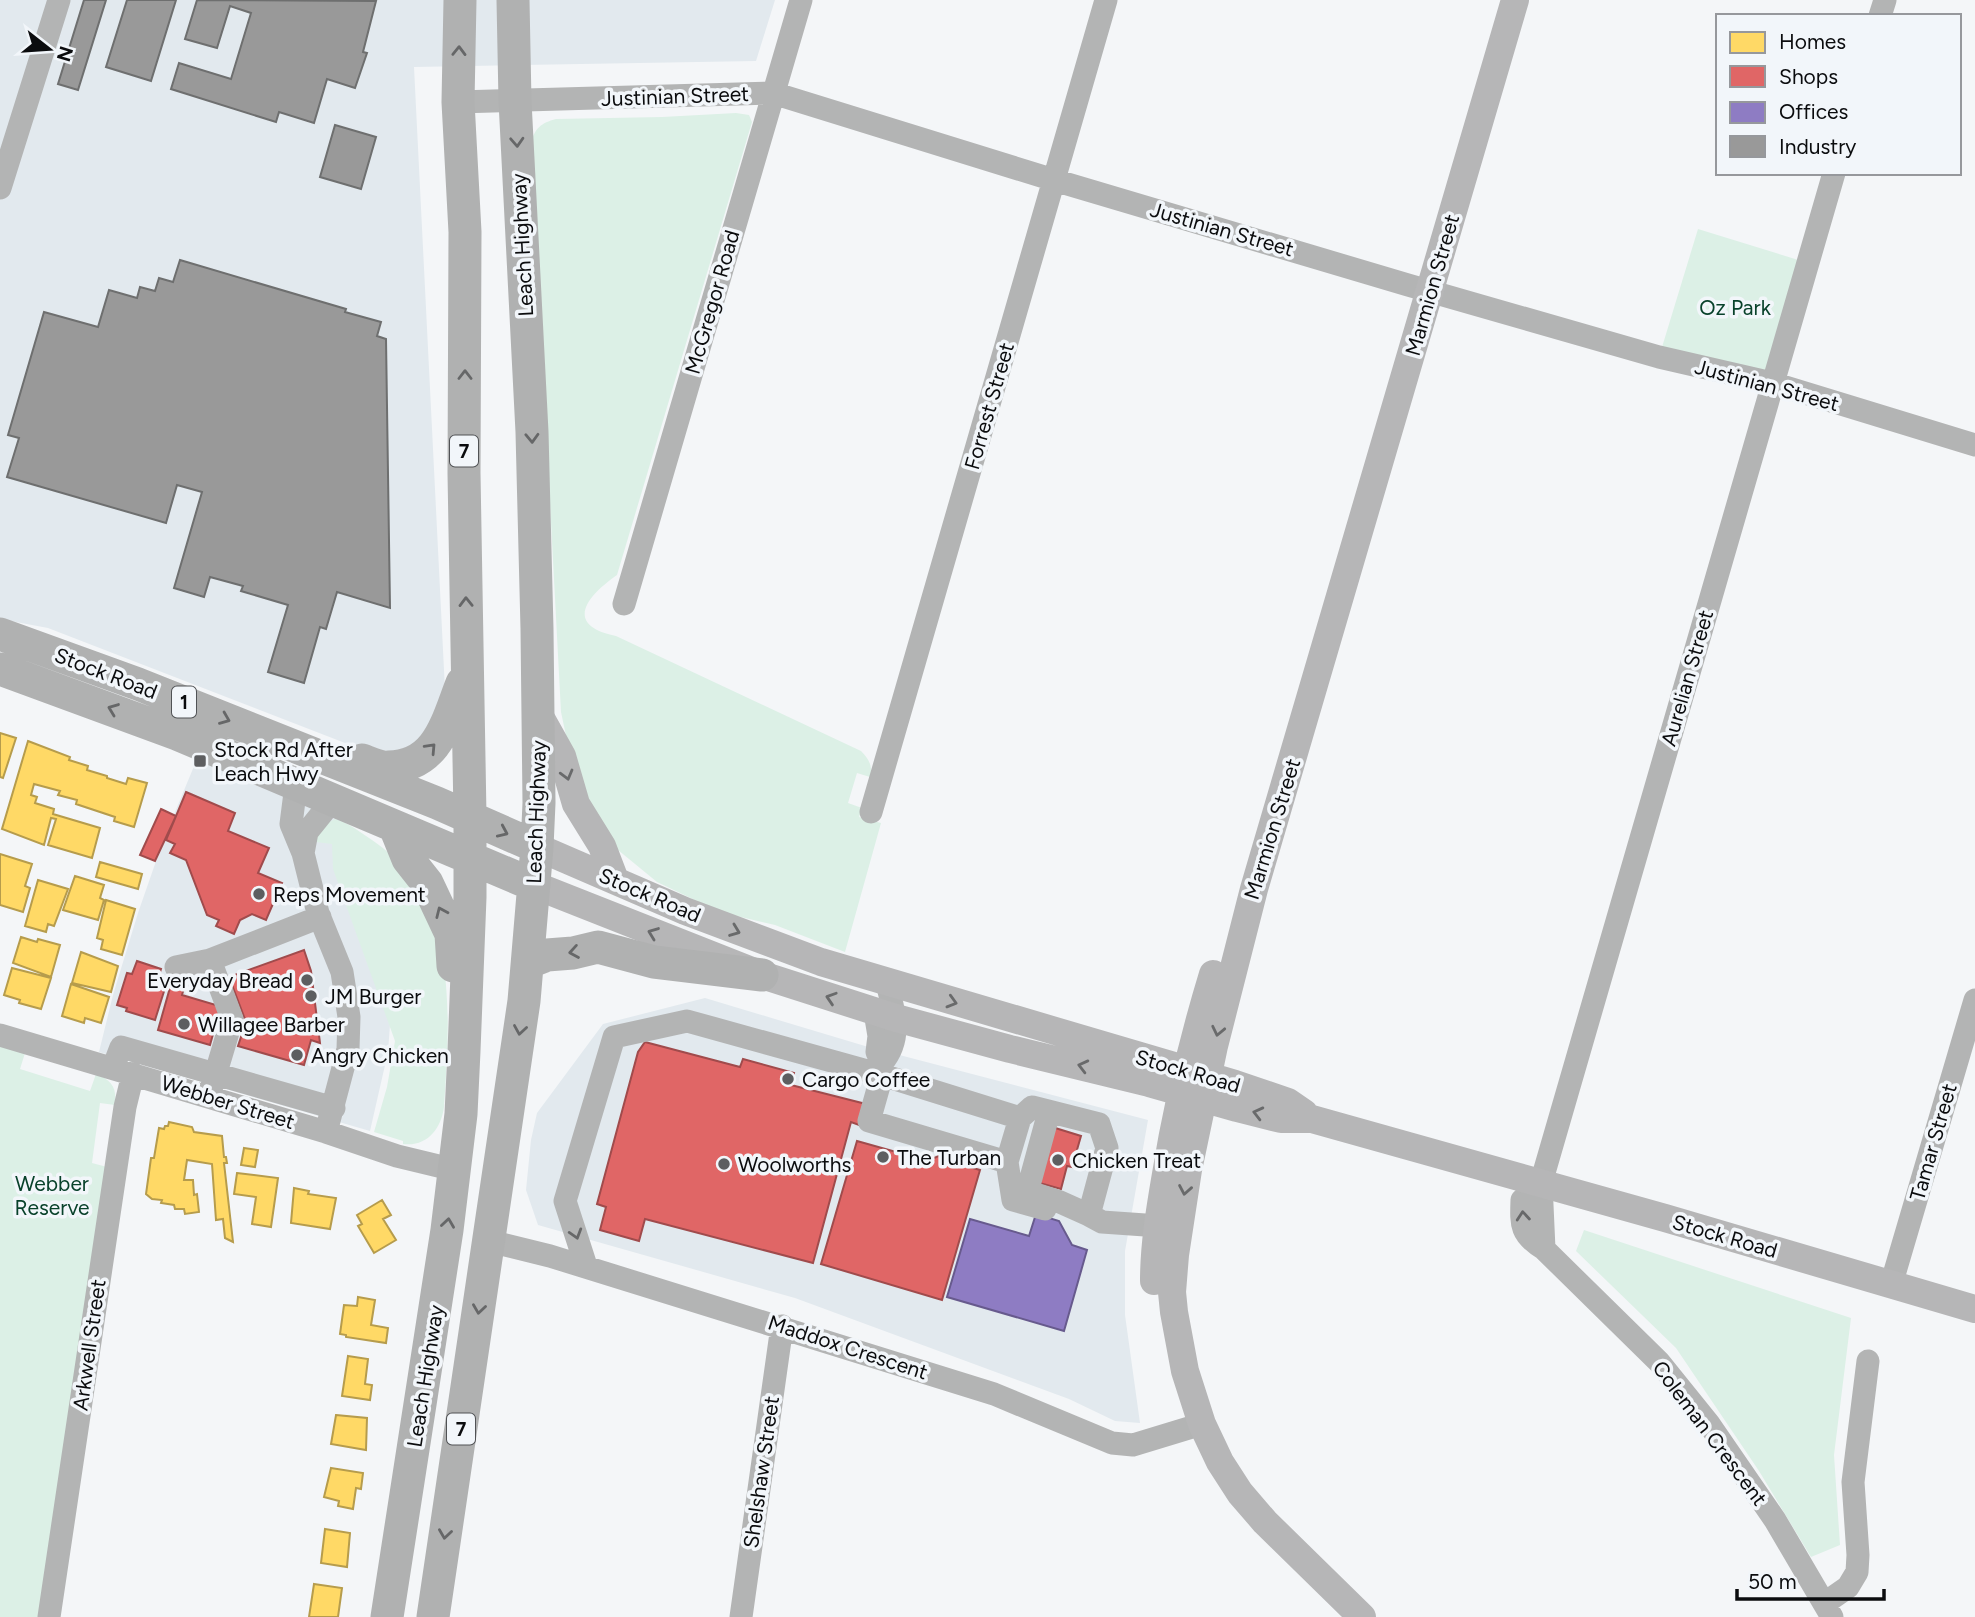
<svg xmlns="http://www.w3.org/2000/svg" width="1975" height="1617" font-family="Figtree,sans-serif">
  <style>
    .built { fill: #e2e9ee }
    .green { fill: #dcf0e6 }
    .homes { fill: #ffd966; stroke: #b69c4c; stroke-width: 2 }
    .shops { fill: #e06666; stroke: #a04b4c; stroke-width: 2 }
    .offices { fill: #8e7cc3; stroke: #675a8d; stroke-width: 2 }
    .industry { fill: #999; stroke: #6e6f6f; stroke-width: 2 }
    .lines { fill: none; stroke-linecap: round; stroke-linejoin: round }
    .minor { stroke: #b3b4b4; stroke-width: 23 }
    .major { stroke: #b6b6b7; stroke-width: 28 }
    .highway { stroke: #b0b1b1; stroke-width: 33 }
    .oneway { stroke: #666768 }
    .oneway2 { stroke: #696a6b }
    .oneway3 { stroke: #676869 }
    .poi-dot { fill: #5d5e60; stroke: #f2f6fa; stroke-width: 2.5 }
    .labels { text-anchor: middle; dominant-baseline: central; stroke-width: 7; stroke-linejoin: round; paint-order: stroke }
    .shield { fill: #f2f6fa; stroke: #505255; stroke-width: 2 }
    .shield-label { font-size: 19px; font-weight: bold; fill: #0b0c0e }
    .street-label { font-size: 21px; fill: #0b0c0e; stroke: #f2f6fa }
    .park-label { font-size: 21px; fill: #09422b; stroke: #f2f6fa }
    .poi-label { font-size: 21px; fill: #0b0c0e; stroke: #f2f6fa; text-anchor: start }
  </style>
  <rect width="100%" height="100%" fill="#f4f6f8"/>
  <path class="built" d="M0,0H775L756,61L414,67L445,690L440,709L412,749L376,755L48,628L0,619Z
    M197,759L345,822L391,1011L388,1052L370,1131L99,1052L113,995L138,913L163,841Z
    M705,998L865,1046L1148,1120L1125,1251V1315L1140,1423L1115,1421L1069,1399L795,1298L538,1225L526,1190L531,1140L537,1113L603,1024Z"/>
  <path class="green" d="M736,113L749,115L752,122L617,575C587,596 563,625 616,636L861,751C869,759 873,766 870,777L857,773L848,803L862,808L859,817L881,823L845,952L775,925L720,912L657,882L618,850L576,783L561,712L531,143C535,128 541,123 556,119L662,117Z
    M1698,229L1808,263L1772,383L1659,357Z
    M335,819C349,823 360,832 372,840C460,899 450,1015 444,1107C441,1129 427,1147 403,1144V1141L374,1132L387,1087L395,1041L333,869L332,844L316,842C317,830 324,824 335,819Z
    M0,1046L25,1053L20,1069L90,1091L96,1074C112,1080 117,1088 115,1105L100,1103L92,1163L107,1167L40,1617H0Z
    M1584,1230L1851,1318L1834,1455L1840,1545L1811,1557L1759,1471L1676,1348L1576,1251Z"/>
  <path class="homes" d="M0,733L16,738L3,778L0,777Z
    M28,741L70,757L69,760L88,766L87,770L107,776V778L126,784L128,778L147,783L134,827L114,821L115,817L76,804L77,800L58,795L60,791L34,784L31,795L37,797L35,803L54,809L53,814L100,828L92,858L48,845L56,819L51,818L44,845L2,829Z
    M0,854L32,864L25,886L30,888L23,912L0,905Z
    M100,862L142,874L138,889L96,877Z
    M75,876L104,885L100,898L104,900L98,920L63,910Z
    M38,880L68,889L54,926L48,924L46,932L25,926Z
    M106,900L135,909L122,955L101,949L103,940L97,938Z
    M21,937L37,942L38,939L60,945L51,977L13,963Z
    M81,952L118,966L111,992L72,983Z
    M12,968L51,978L41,1009L19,1003L20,1000L4,995Z
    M71,984L109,997L101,1023L85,1018L84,1023L62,1016Z
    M169,1122L192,1127L194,1132L222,1136L224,1157H226L227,1163H224L233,1242L225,1238L223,1219L216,1220L212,1164L187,1160L184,1180H193L194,1195L197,1194L199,1212L185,1214L184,1209H175L174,1205L161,1203L162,1200L152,1199L146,1194L151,1158H154L159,1128L164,1129L165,1126H168Z
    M244,1148L258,1150L255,1167L241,1165Z
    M237,1173L278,1178L271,1227L252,1224L256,1197L234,1194Z
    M294,1188L309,1191L308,1194L336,1198L330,1229L291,1223Z
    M382,1200L391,1215L383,1219L396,1240L374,1253L358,1226L362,1224L357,1215Z
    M358,1297L375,1300L371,1325L388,1328L386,1343L346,1337V1335L340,1334L344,1305L357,1306Z
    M348,1356L368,1359L365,1384L372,1385L370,1400L342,1396Z
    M336,1415L367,1418L366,1450L331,1444Z
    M331,1468L363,1473L361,1489L356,1488L353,1509L338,1506L339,1501L324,1497Z
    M325,1529L350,1533L347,1567L321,1563Z
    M314,1584L342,1588L338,1617H309Z"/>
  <path class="shops" d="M186,792L235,813L228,831L269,848L258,873L282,883L266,920L252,914L240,920L234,934L216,926L219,920L207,915L186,860L170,853L175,844L166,840Z
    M161,809L176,816L155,861L140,855Z
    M304,950L311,971L320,1043L311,1040L304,1065L238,1046L246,1022L229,977Z
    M137,961L161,969L157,982L166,985L155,1020L126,1011L127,1008L117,1005L127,973L132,974Z
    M173,977L186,981L182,995L216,1005L219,1013L210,1045L158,1030Z
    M645,1042L740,1067L743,1059L794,1073L791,1085L866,1104L859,1125L851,1122L813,1263L645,1219L639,1241L600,1230L606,1207L597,1204L638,1052Z
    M1052,1127L1081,1136L1072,1167L1067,1166L1061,1189L1036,1182Z
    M857,1141L928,1161L949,1151L955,1163L980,1170L942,1300L821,1264Z"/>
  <path class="offices" d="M1036,1214L1059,1221L1072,1245L1087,1250L1064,1331L947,1297L970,1219L1029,1236Z"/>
  <path class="industry" d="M84,0H106L78,90L58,84Z
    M127,0H176L151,81L106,67Z
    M197,0L376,1L363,52L367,53L355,88L327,79L314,123L279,112L276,122L171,89L179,63L231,79L251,13L230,6L217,48L185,39Z
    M335,125L376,137L361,189L320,177Z
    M180,260L346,309L345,312L381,322L377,336L386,339L390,608L337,592L326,629L320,627L304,683L268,672L288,605L241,591L243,586L210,577L204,597L174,588L202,492L177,485L166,523L7,477L19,438L8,435L44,312L98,327L109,290L137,298L140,287L155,291L159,278L173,282Z"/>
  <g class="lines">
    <path class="minor" d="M1880,16L1885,0
      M458,102L773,93L1054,180L1408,285L1659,357L1772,383L1975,445
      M0,188L59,0
      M624,604L801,0
      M296,785L291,824L303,853L318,913L342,972L349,1017L348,1049L326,1132
      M871,812L1106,0
      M303,853L307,832L332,801
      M176,967L210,960
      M875,1012L879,1036L877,1052L882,1063V1075L869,1121L1007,1162L1020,1118
      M0,1035L326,1132L397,1156L455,1170
      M882,1063C903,1038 894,1012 887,983
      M113,1068L121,1047L334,1108
      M209,1096L232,1019L210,960L320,917
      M1049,1112L1028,1189L1029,1192L1060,1202L1089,1215
      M1007,1162L1013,1200L1045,1209
      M1541,1183L1522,1200C1521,1226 1521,1235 1544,1249L1659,1362L1709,1424L1775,1520L1832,1617
      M489,1241L550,1256L994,1394L1112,1443L1133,1445L1202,1424
      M1544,1249L1541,1183L1834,173
      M586,1266L565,1201L614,1037L687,1021L882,1075L1020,1118L1032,1107L1099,1124L1107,1148L1089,1215L1102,1222L1174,1227
      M1891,1285L1975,1000
      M1825,1603L1848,1587L1857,1572L1858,1555L1853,1482L1868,1361
      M49,1617L125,1107L133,1074
      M741,1617L782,1326"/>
    <path class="major" d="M538,713L562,756L576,804L602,846L615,880
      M537,847L685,911L821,962L1235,1084L1288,1102L1304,1113
      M534,885L762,975L896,1018L1010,1049L1149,1083L1237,1108L1281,1119H1312L1665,1218L1975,1309
      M1154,1281C1154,1245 1160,1209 1166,1174C1177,1106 1193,1040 1213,974
      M1362,1617L1265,1522L1240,1493L1220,1462L1202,1424L1185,1371L1174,1312L1172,1292L1175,1255L1188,1170L1214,1046L1254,889L1515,0"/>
    <path class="highway" d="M0,634L138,684L437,803L537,847
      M0,669L177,734L534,885
      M362,760C370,763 380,768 388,767C438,767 447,721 462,683
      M395,827L408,859L427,883L451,934L453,966
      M529,962L547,955L573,953L598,947L654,962L762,975
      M387,1617L447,1230L461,1114L464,1051L470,897V816L464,473L465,232L458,102L460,0
      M433,1617L524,1001L537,847L539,803L537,629L532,432L515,101L513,0"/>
  </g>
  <defs><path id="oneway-chevron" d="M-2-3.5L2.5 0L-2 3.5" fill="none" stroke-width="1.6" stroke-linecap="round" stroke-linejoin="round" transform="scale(1.75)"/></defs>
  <g class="oneway">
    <use href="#oneway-chevron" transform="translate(459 51) rotate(-89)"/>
    <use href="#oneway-chevron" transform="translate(517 142) rotate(87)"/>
    <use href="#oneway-chevron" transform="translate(465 375) rotate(-90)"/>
    <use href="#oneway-chevron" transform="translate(532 438) rotate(88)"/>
    <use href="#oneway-chevron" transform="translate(466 602) rotate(-91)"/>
    <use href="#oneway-chevron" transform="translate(113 709) rotate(-159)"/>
    <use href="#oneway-chevron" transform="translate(225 719) rotate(22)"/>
    <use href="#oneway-chevron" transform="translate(431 748) rotate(-47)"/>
    <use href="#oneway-chevron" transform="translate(503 832) rotate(24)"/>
    <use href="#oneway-chevron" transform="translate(441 912) rotate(-114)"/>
    <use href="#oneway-chevron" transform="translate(574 952) rotate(170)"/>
    <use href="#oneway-chevron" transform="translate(520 1030) rotate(99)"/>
    <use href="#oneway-chevron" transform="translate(448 1223) rotate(-82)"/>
    <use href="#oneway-chevron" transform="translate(479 1309) rotate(98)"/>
    <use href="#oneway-chevron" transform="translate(445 1534) rotate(98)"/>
  </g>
  <g class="oneway2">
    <use href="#oneway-chevron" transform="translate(567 775) rotate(75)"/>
    <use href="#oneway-chevron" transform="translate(735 931) rotate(21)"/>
    <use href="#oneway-chevron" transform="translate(653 933) rotate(-159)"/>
    <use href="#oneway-chevron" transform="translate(831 998) rotate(-162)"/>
    <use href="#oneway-chevron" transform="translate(952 1002) rotate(16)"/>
    <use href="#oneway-chevron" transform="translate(1218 1031) rotate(102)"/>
    <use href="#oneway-chevron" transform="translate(1083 1066) rotate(-166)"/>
    <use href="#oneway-chevron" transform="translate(1258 1113) rotate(-166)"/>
    <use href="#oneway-chevron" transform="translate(1185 1190) rotate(100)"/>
  </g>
  <g class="oneway3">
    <use href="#oneway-chevron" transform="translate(1523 1216) rotate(-95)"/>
    <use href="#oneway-chevron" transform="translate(576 1234) rotate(73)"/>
  </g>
  <g class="poi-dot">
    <rect x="193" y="754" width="14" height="14" rx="3.5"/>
    <circle cx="259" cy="894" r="7"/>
    <circle cx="307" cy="980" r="7"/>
    <circle cx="311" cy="996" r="7"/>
    <circle cx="184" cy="1024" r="7"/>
    <circle cx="297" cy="1055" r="7"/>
    <circle cx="788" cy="1079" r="7"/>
    <circle cx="883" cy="1157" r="7"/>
    <circle cx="1058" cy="1160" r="7"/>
    <circle cx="724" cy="1164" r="7"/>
  </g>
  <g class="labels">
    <g class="shield">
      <rect x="450" y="435.5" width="28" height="31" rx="5"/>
      <rect x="172" y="686.5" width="24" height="31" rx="5"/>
      <rect x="447" y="1413.5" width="28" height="31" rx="5"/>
    </g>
    <g class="shield-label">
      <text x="464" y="451">7</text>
      <text x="184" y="702">1</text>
      <text x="461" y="1429">7</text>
    </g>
    <g class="street-label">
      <text transform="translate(675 96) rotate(-2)">Justinian Street</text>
      <text transform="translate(1222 229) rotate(16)">Justinian Street</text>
      <text transform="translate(522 245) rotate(-93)">Leach Highway</text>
      <text transform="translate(1432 285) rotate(-74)">Marmion Street</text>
      <text transform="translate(712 302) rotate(-74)">McGregor Road</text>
      <text transform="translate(1767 385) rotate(15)">Justinian Street</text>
      <text transform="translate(989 406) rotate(-74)">Forrest Street</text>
      <text transform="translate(106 673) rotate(21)">Stock Road</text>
      <text transform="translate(1687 678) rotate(-74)">Aurelian Street</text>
      <text transform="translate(536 812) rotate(-88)">Leach Highway</text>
      <text transform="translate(1272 829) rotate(-73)">Marmion Street</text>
      <text transform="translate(650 895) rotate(23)">Stock Road</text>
      <text transform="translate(1188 1071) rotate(16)">Stock Road</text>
      <text transform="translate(228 1102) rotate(17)">Webber Street</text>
      <text transform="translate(1933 1142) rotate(-74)">Tamar Street</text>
      <text transform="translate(1725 1236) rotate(16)">Stock Road</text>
      <text transform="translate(89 1345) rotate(-82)">Arkwell Street</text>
      <text transform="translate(848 1347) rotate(18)">Maddox Crescent</text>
      <text transform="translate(425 1376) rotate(-81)">Leach Highway</text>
      <text transform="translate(1710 1433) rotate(53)">Coleman Crescent</text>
      <text transform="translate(761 1472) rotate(-82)">Shelshaw Street</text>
    </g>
    <g class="park-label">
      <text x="1735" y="307">Oz Park</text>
      <text x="52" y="1183">Webber<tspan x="52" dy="24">Reserve</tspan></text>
    </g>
    <g class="poi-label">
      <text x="214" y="749">Stock Rd After<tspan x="214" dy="24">Leach Hwy</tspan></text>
      <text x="273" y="894">Reps Movement</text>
      <text x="293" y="980" text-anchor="end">Everyday Bread</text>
      <text x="325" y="996">JM Burger</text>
      <text x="198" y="1024">Willagee Barber</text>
      <text x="311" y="1055">Angry Chicken</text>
      <text x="802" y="1079">Cargo Coffee</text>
      <text x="897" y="1157">The Turban</text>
      <text x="1072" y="1160">Chicken Treat</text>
      <text x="738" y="1164">Woolworths</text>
    </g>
  </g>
  <rect x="1716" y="14" width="245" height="161" fill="#f2f6fa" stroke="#96989c" stroke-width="2"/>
  <rect x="1730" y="32" width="35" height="21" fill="#ffd966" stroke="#96989c" stroke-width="2"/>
  <text x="1779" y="49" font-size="21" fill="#0b0c0e">Homes</text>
  <rect x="1730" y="66" width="35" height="21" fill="#e06666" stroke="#96989c" stroke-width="2"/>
  <text x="1779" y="84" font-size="21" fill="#0b0c0e">Shops</text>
  <rect x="1730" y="102" width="35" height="21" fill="#8e7cc3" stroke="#96989c" stroke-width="2"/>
  <text x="1779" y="119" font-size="21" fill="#0b0c0e">Offices</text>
  <rect x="1730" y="136" width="35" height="21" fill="#999999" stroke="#96989c" stroke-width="2"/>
  <text x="1779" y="154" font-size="21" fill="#0b0c0e">Industry</text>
  <g transform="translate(49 49) rotate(107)" stroke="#f2f6fa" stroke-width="5" paint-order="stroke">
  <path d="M0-5L12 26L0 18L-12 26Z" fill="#0b0c0e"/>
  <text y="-10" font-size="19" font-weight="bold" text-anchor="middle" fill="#0b0c0e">N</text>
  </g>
  <path d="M1737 1589v10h147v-10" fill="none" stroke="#0b0c0e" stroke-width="3.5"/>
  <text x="1748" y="1589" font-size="21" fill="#0b0c0e" stroke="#f2f6fa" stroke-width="5" paint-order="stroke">50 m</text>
</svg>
